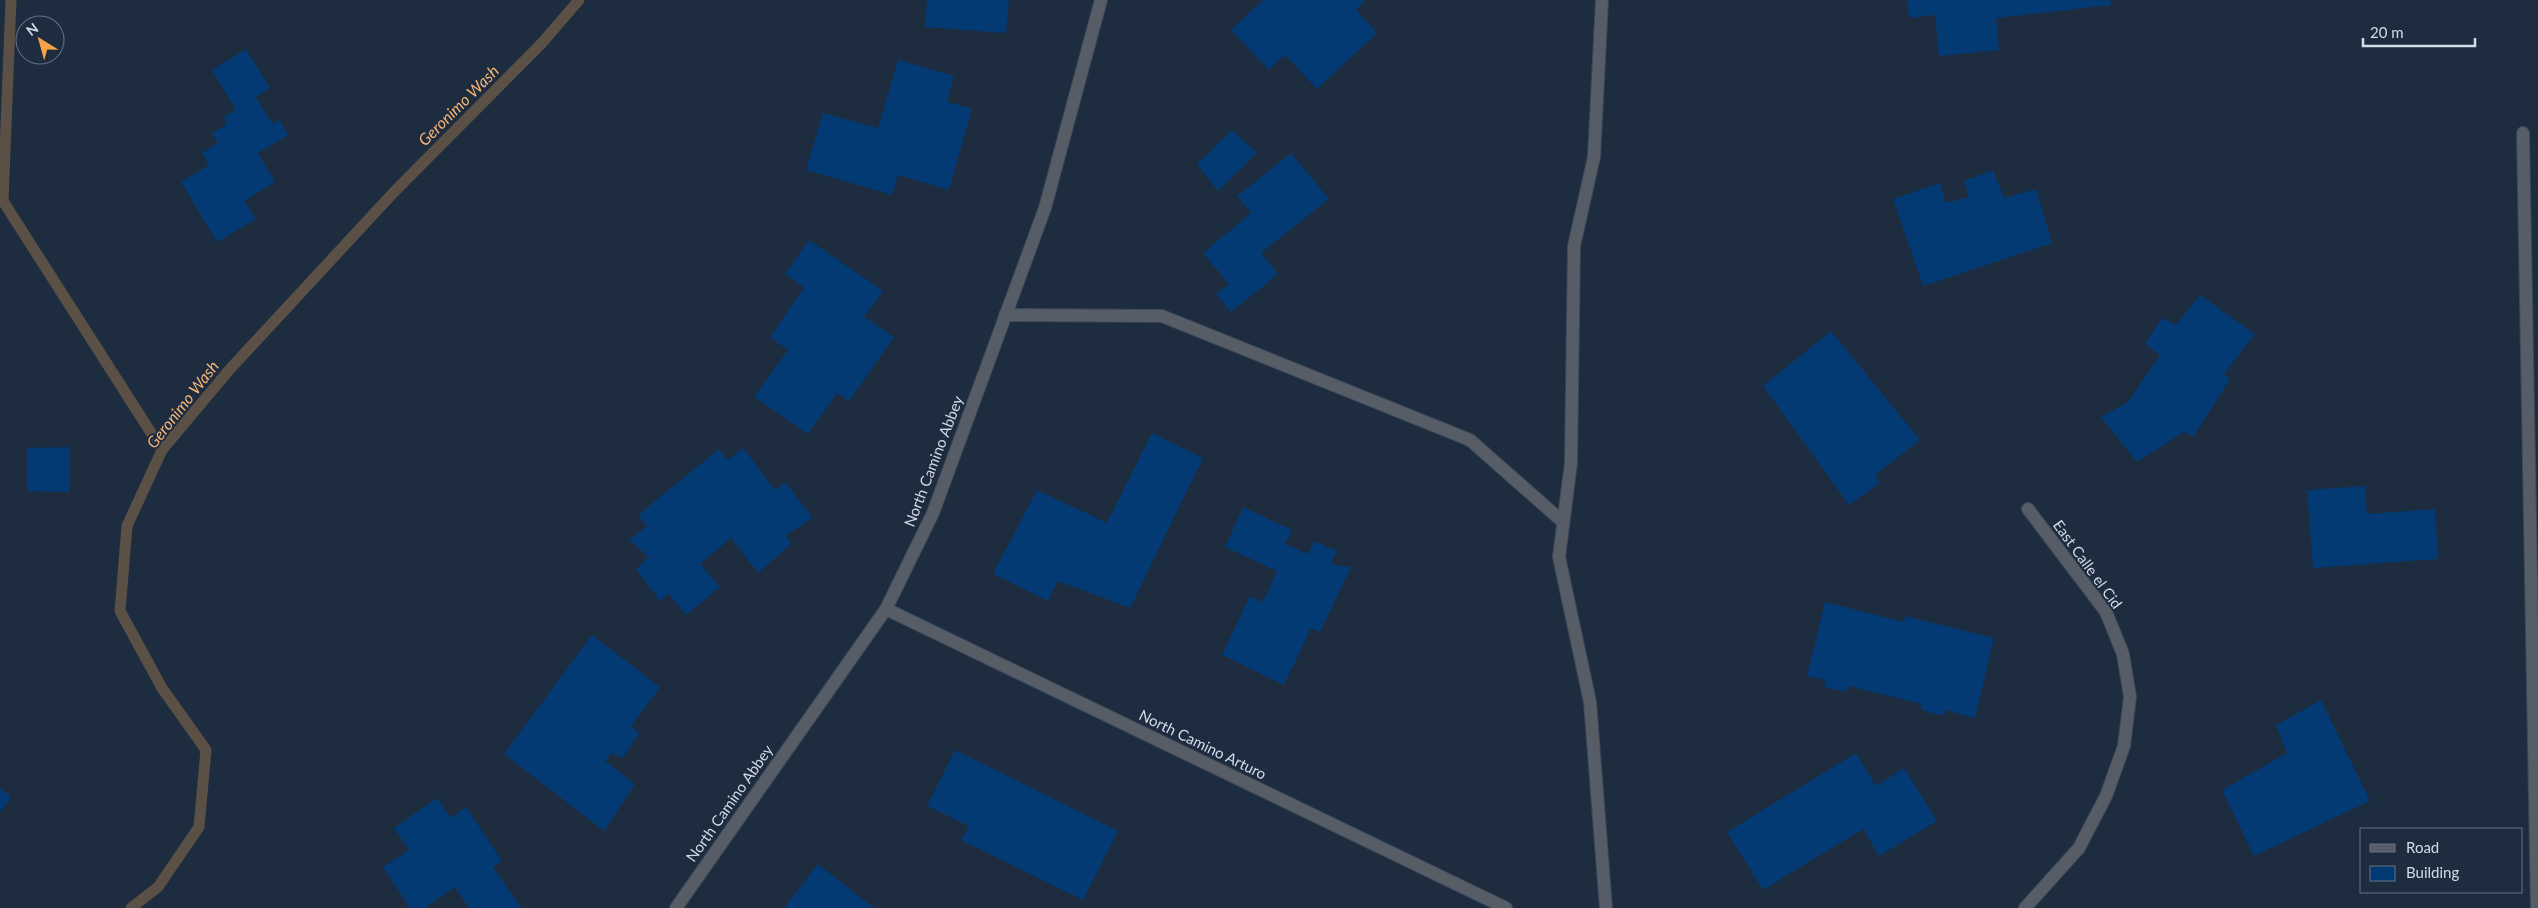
<svg xmlns="http://www.w3.org/2000/svg" width="2538" height="908" font-family="Lato,sans-serif">
  <style>
    .lines { fill: none; stroke-linecap: round; stroke-linejoin: round }
    .stream { stroke: #5a5046; stroke-width: 11 }
    .building { fill: #033a73 }
    .lane-casing { stroke: #3b485a; stroke-width: 14 }
    .street-casing { stroke: #3b485a; stroke-width: 14 }
    .lane { stroke: #565d66; stroke-width: 12 }
    .street { stroke: #565d66; stroke-width: 12 }
    .labels { text-anchor: middle; dominant-baseline: central; stroke-width: 4; stroke-linejoin: round; paint-order: stroke }
    .street-label { font-size: 15px; fill: #d2dbe8; stroke: #1e2c3f }
    .water-label { font-size: 16px; font-style: italic; fill: #f8b574; stroke: #1e2c3f }
  </style>
  <rect width="100%" height="100%" fill="#1e2c3f"/>
  <g class="lines">
    <path class="stream" d="M11,0L3,201L162,450
      M131,908L158,887L199,827L206,750L162,688L120,611L127,526L162,450L230,369L394,192L542,43L579,0"/>
  </g>
  <path class="building" d="M927,0H1009L1006,33L925,27Z
    M1263,0H1363L1364,2L1356,10L1377,33L1317,89L1285,55L1269,70L1231,30Z
    M1907,0H2110L2111,5L1996,18L1999,50L1939,56L1935,15L1909,18Z
    M246,49L270,88L256,97L272,124L279,120L288,135L258,153L275,182L244,201L256,219L217,242L181,182L209,165L202,153L218,143L212,133L227,124L224,117L236,110L212,70Z
    M898,60L954,76L947,102L972,109L949,190L898,175L892,195L806,170L823,113L878,128Z
    M1232,130L1257,153L1218,191L1197,164Z
    M1291,153L1329,199L1261,253L1278,274L1231,312L1216,294L1229,284L1203,253L1251,213L1237,196Z
    M1993,170L2004,198L2036,189L2052,243L1923,286L1893,199L1940,183L1946,203L1969,197L1964,181Z
    M809,240L883,291L864,317L894,337L849,401L837,393L808,434L754,397L788,350L770,337L804,288L785,274Z
    M2200,295L2255,334L2224,374L2230,379L2193,437L2184,432L2137,462L2101,417L2128,402L2160,355L2145,344L2162,318L2176,325Z
    M1831,331L1920,440L1875,475L1880,483L1849,505L1763,386Z
    M1152,433L1203,458L1130,608L1058,581L1048,601L993,574L1037,490L1107,523Z
    M70,447V492L27,491V448Z
    M743,448L775,490L785,482L813,518L786,535L791,544L758,573L731,538L700,564L720,587L686,615L669,594L660,601L636,569L649,557L629,540L647,526L638,515L719,449L728,460Z
    M2365,486L2367,514L2435,509L2438,559L2313,568L2307,490Z
    M1243,507L1292,530L1285,544L1308,554L1314,541L1337,551L1331,564L1351,567L1320,632L1311,628L1284,685L1222,655L1250,596L1263,602L1277,571L1225,547Z
    M1825,602L1904,622L1905,616L1994,638L1975,718L1945,710L1944,716L1921,710L1922,704L1848,686L1846,692L1824,687L1826,680L1807,676Z
    M592,635L660,687L631,726L639,733L623,758L612,753L605,761L635,784L604,831L504,754Z
    M2321,700L2370,801L2254,856L2222,790L2287,753L2276,725Z
    M955,750L1118,831L1083,900L961,840L969,826L927,806Z
    M1856,753L1876,786L1904,768L1937,821L1879,856L1863,829L1763,890L1727,832Z
    M0,788L11,797L0,812Z
    M437,798L451,818L466,807L502,861L493,867L521,908H469L455,887L425,908H410L383,867L409,850L394,828Z
    M818,864L874,908H786L785,907Z"/>
  <g class="lines">
    <g class="lane-casing">
      <path id="lane" d="M1602,0L1594,157L1574,246L1571,463L1559,557L1590,702L1606,908
        M2523,133L2537,908
        M1005,315L1162,316L1470,440L1563,522"/>
    </g>
    <g class="street-casing">
      <path id="street" d="M886,609L1506,908
        M676,908L886,609L933,513L1045,208L1101,0
        M2025,908L2079,848L2106,796L2124,746L2130,697L2123,654L2106,612L2028,509"/>
    </g>
    <use href="#lane" class="lane"/>
    <use href="#street" class="street"/>
  </g>
  <g class="labels">
    <g class="street-label">
      <text transform="translate(933 461) rotate(-69)">North Camino Abbey</text>
      <text transform="translate(2088 564) rotate(54)">East Calle el Cid</text>
      <text transform="translate(1203 744) rotate(26)">North Camino Arturo</text>
      <text transform="translate(729 803) rotate(-55)">North Camino Abbey</text>
    </g>
    <g class="water-label">
      <text transform="translate(458 105) rotate(-45)">Geronimo Wash</text>
      <text transform="translate(182 404) rotate(-52)">Geronimo Wash</text>
    </g>
  </g>
  <rect x="2360" y="828" width="162" height="65" fill="#1e2c3f" stroke="#667283"/>
  <rect x="2370" y="844" width="25" height="8" fill="#565d66" stroke="#667283"/>
  <text x="2406" y="853" font-size="15" fill="#d2dbe8">Road</text>
  <rect x="2370" y="866" width="25" height="15" fill="#033a73" stroke="#667283"/>
  <text x="2406" y="878" font-size="15" fill="#d2dbe8">Building</text>
  <g transform="translate(40 40) rotate(323)"><circle r="24" fill="#1e2c3f" stroke="#667283"/>
  <path d="M0-4L9 19L0 12L-9 19Z" fill="#f6a247"/>
  <text y="-8" font-size="14" font-weight="bold" text-anchor="middle" fill="#d2dbe8">N</text>
  </g>
  <path d="M2363 38v8h112v-8" fill="none" stroke="#d2dbe8" stroke-width="2.5"/>
  <text x="2370" y="38" font-size="15" fill="#d2dbe8" stroke="#1e2c3f" stroke-width="4" paint-order="stroke">20 m</text>
</svg>
